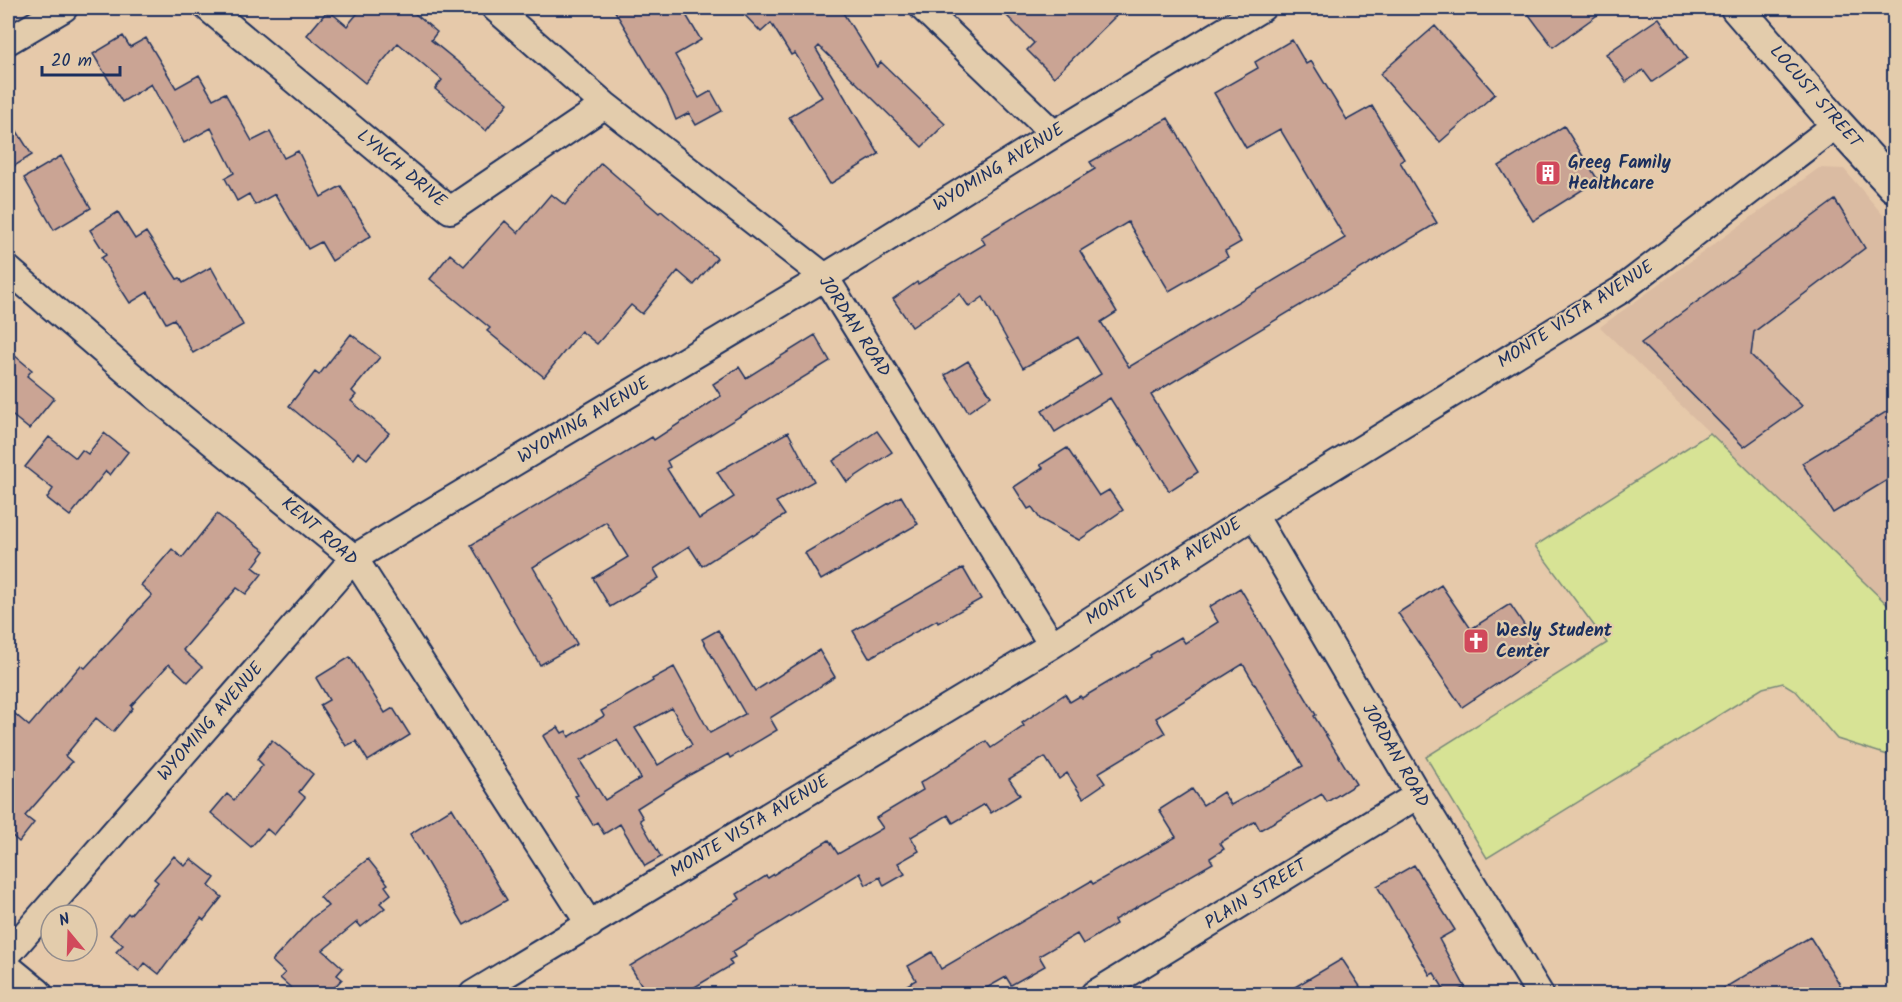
<svg xmlns="http://www.w3.org/2000/svg" width="1902" height="1002" font-family="Kalam,sans-serif">
  <style>
    .built { fill: #dabba2 }
    .green { fill: #d7e395; stroke: #79897a; stroke-width: 1.5 }
    .building { fill: #caa494; stroke: #1b2f5e; stroke-width: 1.5; fill-rule: evenodd }
    .lines { fill: none; stroke-linecap: round; stroke-linejoin: round }
    .minor-casing { stroke: #1b2f5e; stroke-width: 30 }
    .tertiary-casing { stroke: #1b2f5e; stroke-width: 36 }
    .minor { stroke: #e3ccac; stroke-width: 26 }
    .tertiary { stroke: #e3ccac; stroke-width: 32 }
    .labels { text-anchor: middle; dominant-baseline: central; stroke-width: 4.5; stroke-linejoin: round; paint-order: stroke }
    .street-label { font-size: 18px; fill: #1b2f5e; stroke: #e3ccac }
    .poi-label { font-size: 18px; font-weight: bold; fill: #1b2f5e; stroke: #e3ccac; text-anchor: start }
  </style>
  <rect width="100%" height="100%" fill="#e6c9aa"/>
  <filter id="ink" filterUnits="userSpaceOnUse"><feTurbulence type="fractalNoise" baseFrequency=".0167" numOctaves="2"/><feDisplacementMap in="SourceGraphic" scale="12" xChannelSelector="R" yChannelSelector="G"/><feConvolveMatrix kernelMatrix="1 2 1 2 8 2 1 2 1" color-interpolation-filters="sRGB"/></filter>
  <g filter="url(#ink)">
    <path class="built" d="M1819,168L1844,169L1894,228V611L1600,327Z"/>
    <path class="green" d="M1710,433L1894,611V757L1837,739L1796,691L1783,683L1763,688L1487,858L1426,757L1607,643L1535,546Z"/>
    <path class="building" d="M362,8H408L437,32L431,40L508,103L486,131L435,89L442,80L398,43L365,83L307,35L328,10L347,26Z
      M613,8H682L701,40L675,55L699,98L711,91L722,111L696,125L689,113L676,120L667,98Z
      M738,8H840L877,67L881,62L945,124L922,147L819,46L816,49L879,154L830,184L789,117L822,97L795,53L791,55L771,23L761,32Z
      M999,8H1124L1054,77L1027,50L1034,43Z
      M1524,8H1607L1553,47Z
      M1659,18L1687,58L1652,82L1643,70L1626,82L1606,54Z
      M1435,26L1495,94L1440,142L1380,74Z
      M123,36L130,47L146,38L176,88L199,75L213,99L225,93L252,141L270,132L284,158L298,151L321,197L341,186L371,236L332,261L321,242L308,249L275,194L255,205L249,194L237,201L225,178L234,173L211,128L184,143L151,84L122,102L93,54Z
      M1292,40L1306,64L1311,61L1347,120L1372,106L1404,159L1400,162L1437,223L1151,395L1198,472L1169,491L1110,398L1055,432L1042,411L1101,374L1078,337L1023,368L983,297L969,307L960,294L912,327L893,299L917,282L918,284L985,244L981,237L1095,169L1090,162L1168,118L1241,242L1225,251L1228,257L1169,291L1128,222L1080,251L1117,312L1101,322L1129,367L1345,238L1280,129L1246,148L1214,93L1258,68L1255,62Z
      M8,117L32,155L8,170Z
      M1564,126L1598,180L1533,221L1499,166Z
      M61,156L91,208L54,230L24,178Z
      M601,163L659,213L661,211L717,258L694,285L678,271L642,314L631,305L597,344L581,331L544,377L487,331L490,328L430,279L450,254L464,266L505,221L518,233L551,194L565,205Z
      M1835,200L1865,248L1754,332L1751,355L1802,406L1744,447L1641,343Z
      M118,212L135,239L146,232L177,279L180,278L183,283L211,267L243,325L193,353L174,319L166,323L148,292L130,303L101,258L106,255L90,230Z
      M351,334L380,357L352,391L356,395L351,401L389,433L367,459L358,452L353,459L289,406L315,372L319,375Z
      M815,335L830,361L667,461L670,467L667,469L699,519L734,497L717,472L788,432L814,481L776,502L785,515L753,536L752,534L702,566L689,546L654,569L659,578L610,607L593,578L628,557L606,522L533,567L577,644L540,665L471,545L652,437L654,440L721,396L713,384L739,367L746,378Z
      M8,350L32,370L27,376L54,398L29,429L8,412Z
      M968,361L991,396L968,412L945,375Z
      M1894,407V476L1833,513L1802,463Z
      M877,431L892,452L847,482L833,461Z
      M104,433L128,452L110,475L106,471L70,516L47,498L53,489L25,467L49,437L76,458L82,450L88,454Z
      M1067,448L1099,496L1109,490L1123,510L1079,540L1040,519L1032,507L1028,509L1014,487L1043,468L1040,465Z
      M901,496L918,524L821,580L805,553Z
      M217,514L265,551L253,567L262,574L246,594L237,588L183,650L202,667L188,682L169,664L131,706L133,708L113,732L96,718L65,756L72,762L25,816L34,823L19,842L10,834L8,836V708L29,726L81,665L85,668L152,595L141,585L172,549L182,558Z
      M963,568L981,599L938,623L937,620L869,658L853,631Z
      M1441,585L1471,629L1510,604L1543,653L1462,707L1398,613Z
      M1240,588L1316,715L1314,716L1356,784L1327,802L1322,794L1260,830L1255,821L1220,843L1224,849L1210,858L1213,863L1114,920L1116,924L1083,944L1077,934L1039,956L1045,966L1011,985L1006,977L976,994H891L916,980L908,966L932,952L941,969L1091,881L1093,884L1176,837L1159,810L1192,789L1203,805L1223,792L1231,805L1303,766L1243,664L1156,718L1165,733L1098,773L1105,783L1083,798L1067,773L1059,779L1045,757L1009,779L1020,795L991,813L985,804L953,823L948,815L911,837L919,851L898,863L905,874L884,886L880,877L866,885L860,873L732,952L735,957L729,960L732,965L683,994H647L630,966L740,899L737,894L766,876L768,878L829,840L838,854L883,828L876,818L923,790L920,783L986,741L991,748L1024,726L1022,723L1065,694L1070,702L1080,696L1082,698L1151,657L1150,655L1181,637L1185,643L1218,622L1209,607Z
      M718,630L755,691L819,650L835,677L770,718L777,730L730,758L728,754L686,777L637,808L643,818L640,820L661,857L645,866L620,824L604,834L597,822L593,825L575,796L578,795L543,736L558,727L562,733L566,731L569,737L604,716L601,711L653,681L652,679L674,667L710,733L745,714L702,639ZM672,708L692,745L658,765L635,728ZM617,740L641,778L605,800L580,761Z
      M350,657L385,713L393,708L410,735L368,761L356,741L346,746L320,705L329,700L316,678Z
      M272,740L313,774L299,792L305,797L274,835L267,829L251,847L211,813L227,794L234,800L263,765L257,759Z
      M452,808L507,900L464,925L410,834Z
      M174,856L185,866L191,859L215,878L209,886L222,897L204,920L201,918L159,974L145,963L139,971L116,952L123,945L110,935L128,913L130,915L158,882L154,879Z
      M368,859L388,884L385,886L391,894L380,903L385,908L361,927L357,922L323,950L343,968L337,975L342,979L328,994H298L280,978L285,973L272,961L312,918L328,906L320,897Z
      M1414,865L1455,930L1439,939L1465,987L1452,994H1447L1434,973L1430,975L1377,886Z
      M1810,937L1846,994H1714Z
      M1342,959L1365,994H1283Z"/>
    <g class="lines">
      <g class="minor-casing">
        <path id="minor" d="M208,8L450,210L605,105
          M495,8L605,105L825,277L1052,645
          M923,8L1054,134
          M8,41L64,8
          M8,269L153,394L354,558L590,925
          M1254,515L1418,795L1540,994
          M8,954L354,558L825,277L1054,134L1262,8
          M473,994L1052,645L1254,515L1621,290L1837,124
          M1094,994L1418,795"/>
      </g>
      <g class="tertiary-casing">
        <path id="tertiary" d="M1737,8L1837,124L1894,186
          M8,971L36,994"/>
      </g>
      <use href="#minor" class="minor"/>
      <use href="#tertiary" class="tertiary"/>
    </g>
  </g>
  <defs>
    <g id="building-square" transform="scale(1.35)"><rect x="-9" y="-9" width="18" height="18" rx="4" fill="#d1495b" stroke="#e3ccac"/><path d="M-4-6H4V6H1V3H-1V6H-4ZM-2.5-4.3h1.7v1.8h-1.7ZM.8-4.3h1.7v1.8H.8ZM-2.5-1h1.7V.8h-1.7ZM.8-1h1.7V.8H.8Z" fill="#fff"/></g>
    <g id="church-square" transform="scale(1.35)"><rect x="-9" y="-9" width="18" height="18" rx="4" fill="#d1495b" stroke="#e3ccac"/><path d="M-1.2-6h2.4v3.5h3.3v2.4h-3.3V6h-2.4V-.1h-3.3v-2.4h3.3Z" fill="#fff"/></g>
  </defs>
  <g fill-rule="evenodd">
    <use href="#building-square" x="1548" y="173"/>
    <use href="#church-square" x="1476" y="641"/>
  </g>
  <g class="labels">
    <g class="street-label">
      <text transform="translate(1815 97) rotate(49)">LOCUST STREET</text>
      <text transform="translate(999 168) rotate(-32)">WYOMING AVENUE</text>
      <text transform="translate(401 169) rotate(40)">LYNCH DRIVE</text>
      <text transform="translate(1576 315) rotate(-33)">MONTE VISTA AVENUE</text>
      <text transform="translate(854 327) rotate(57)">JORDAN ROAD</text>
      <text transform="translate(584 421) rotate(-31)">WYOMING AVENUE</text>
      <text transform="translate(319 532) rotate(41)">KENT ROAD</text>
      <text transform="translate(1164 572) rotate(-33)">MONTE VISTA AVENUE</text>
      <text transform="translate(211 722) rotate(-49)">WYOMING AVENUE</text>
      <text transform="translate(1395 756) rotate(60)">JORDAN ROAD</text>
      <text transform="translate(750 827) rotate(-31)">MONTE VISTA AVENUE</text>
      <text transform="translate(1256 895) rotate(-32)">PLAIN STREET</text>
    </g>
    <g class="poi-label">
      <text x="1568" y="163">Greeg Family<tspan x="1568" dy="21">Healthcare</tspan></text>
      <text x="1496" y="631">Wesly Student<tspan x="1496" dy="21">Center</tspan></text>
    </g>
  </g>
  <rect width="1902" height="1002" fill="none" stroke="#e3ccac" stroke-width="30"/>
  <rect x="15" y="15" width="1872" height="972" fill="none" stroke="#1b2f5e" stroke-width="2" filter="url(#ink)"/>
  <g transform="translate(69 933) rotate(341)"><circle r="28" fill="#e3ccac" stroke="#938d8d" stroke-width="1.5"/>
  <path d="M0-4.5L10 22L0 15L-10 22Z" fill="#d1495b"/>
  <text y="-9" font-size="16" font-weight="bold" text-anchor="middle" fill="#1b2f5e">N</text>
  </g>
  <path d="M42 66v9h78v-9" fill="none" stroke="#1b2f5e" stroke-width="3"/>
  <text x="51" y="66" font-size="18" fill="#1b2f5e" stroke="#e3ccac" stroke-width="4.5" paint-order="stroke">20 m</text>
</svg>
